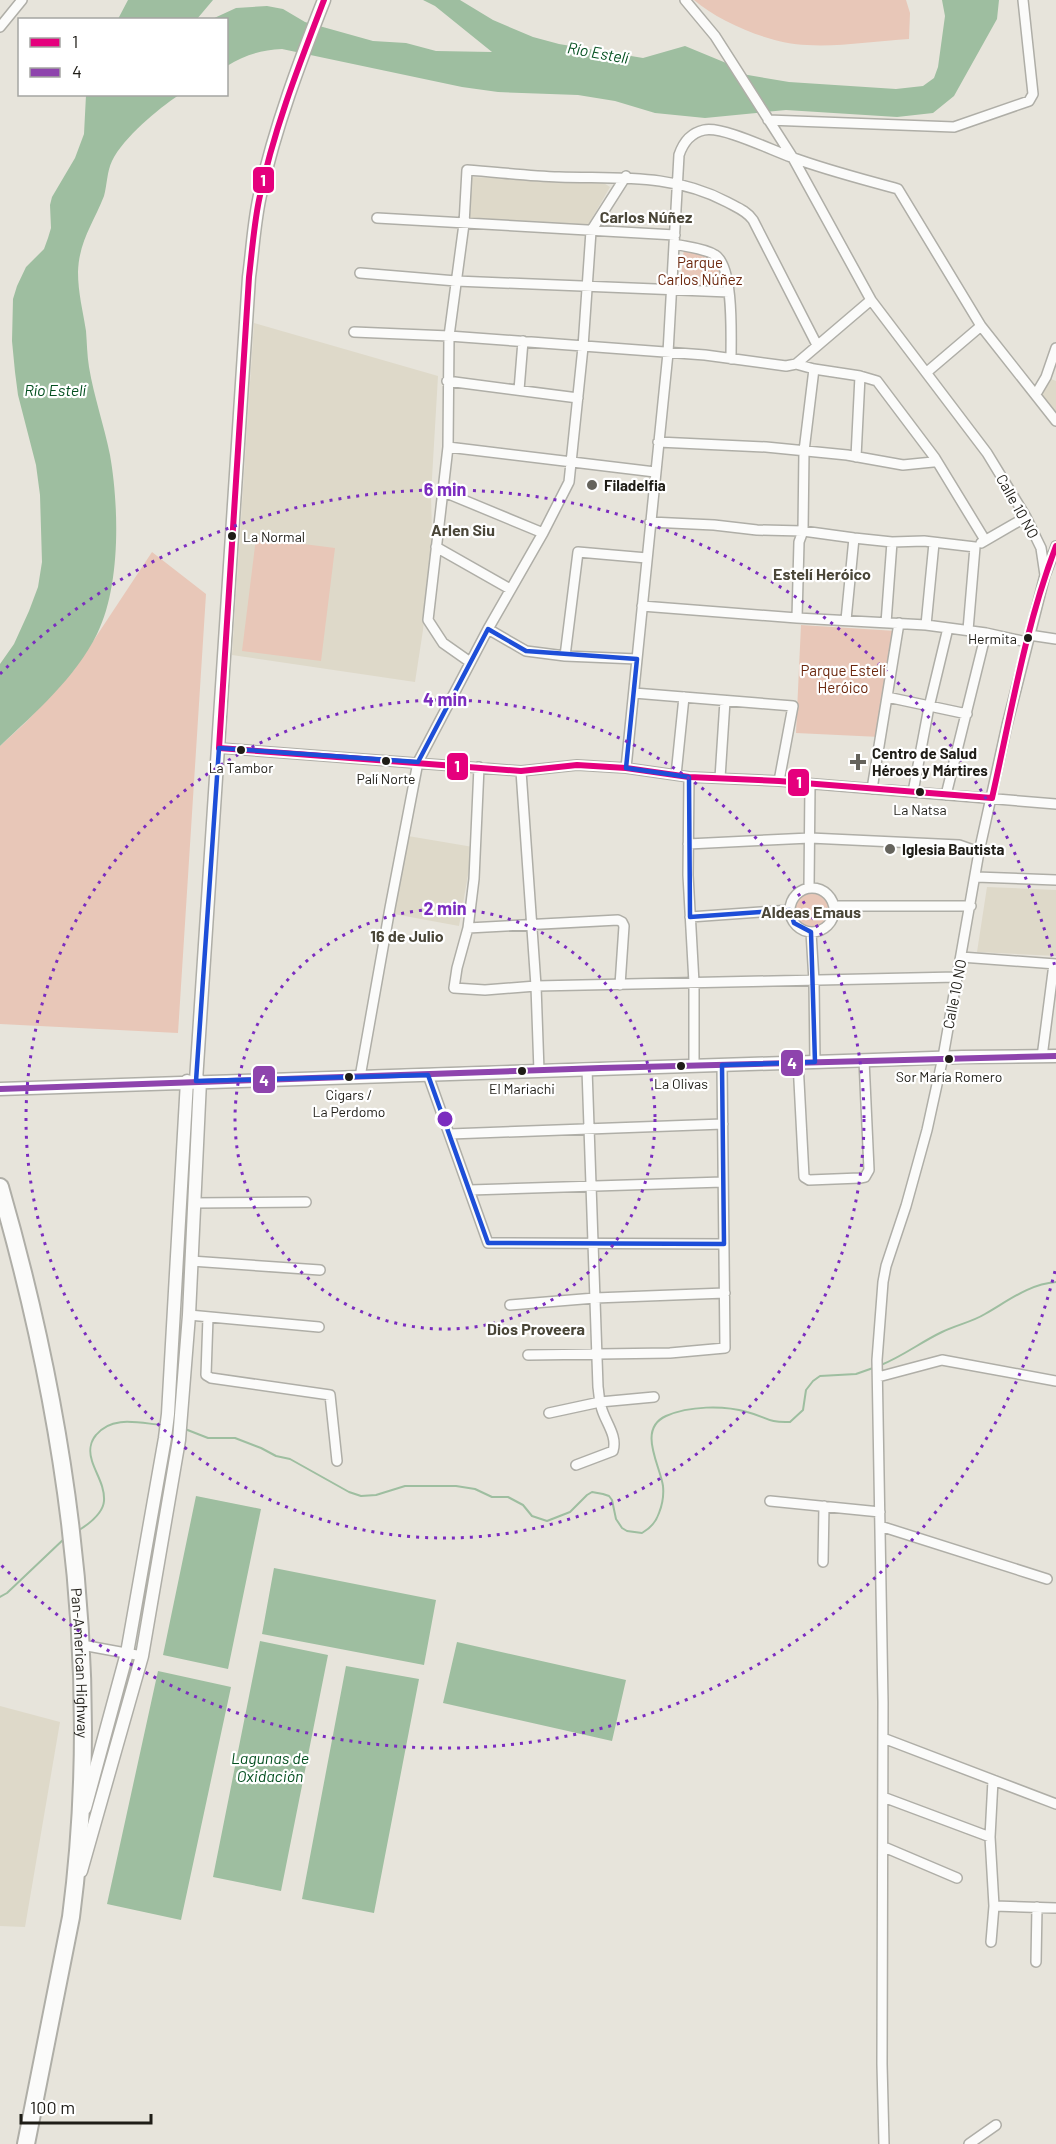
<svg xmlns="http://www.w3.org/2000/svg" width="1056" height="2144" font-family="Barlow,sans-serif">
  <style>
    .built { fill: #ded9c9 }
    .green { fill: #e8c7b8 }
    .water { fill: #9ebea0 }
    .lines { fill: none; stroke-linecap: round; stroke-linejoin: round }
    .stream { stroke: #9ebea0; stroke-width: 2 }
    .street-casing { stroke: #afaea7; stroke-width: 12 }
    .secondary-casing { stroke: #afaea7; stroke-width: 15 }
    .highway-casing { stroke: #afaea7; stroke-width: 20 }
    .street { stroke: #fbfbfa; stroke-width: 9 }
    .secondary { stroke: #fbfbfa; stroke-width: 12 }
    .highway { stroke: #fbfbfa; stroke-width: 16 }
    .bus-1-casing { stroke: #fff; stroke-width: 10 }
    .bus-2-casing { stroke: #fff; stroke-width: 10 }
    .bus-1 { stroke: #e5007d; stroke-width: 6 }
    .bus-2 { stroke: #8e44ad; stroke-width: 6 }
    .marked { fill: none; stroke: #1d4ed8; stroke-width: 4.5; stroke-linejoin: round }
    .ring { fill: none; stroke: #7b2cbf; stroke-width: 3; stroke-dasharray: 3 6 }
    .poi-dot { fill: #65635c; stroke: #fff; stroke-width: 2 }
    .bus-dot { fill: #1f1d17; stroke: #fff; stroke-width: 2 }
    .labels { text-anchor: middle; dominant-baseline: central; stroke-width: 4.5; stroke-linejoin: round; paint-order: stroke }
    .bus-label { font-size: 14px; fill: #1f1d17; stroke: #fff }
    .park-label { font-size: 15px; fill: #6c280e; stroke: #fff }
    .poi-label { font-size: 15px; font-weight: bold; fill: #1f1d17; stroke: #fff; text-anchor: start }
    .street-label { font-size: 15px; fill: #1f1d17; stroke: #fff }
    .water-label { font-size: 16px; font-style: italic; fill: #045020; stroke: #fff }
    .neighbourhood-label { font-size: 16px; font-weight: bold; fill: #4a4638; stroke: #fff }
    .centre { fill: #7b2cbf; stroke: #fff; stroke-width: 3 }
    .ring-label { font-size: 18px; text-anchor: middle; font-weight: bold; fill: #7b2cbf; stroke: #fff; stroke-width: 4.5; stroke-linejoin: round; paint-order: stroke }
    .line-badge { stroke: #fff; stroke-width: 2 }
    .badge-label { font-size: 16px; text-anchor: middle; font-weight: bold; fill: #fff }
  </style>
  <rect width="100%" height="100%" fill="#e7e4db"/>
  <path class="built" d="M470,177L602,182L610,187L587,227L468,220Z
    M254,323L438,376L431,495L432,533L423,630L415,682L232,655Z
    M1046,377L1056,381V417L1036,394Z
    M408,836L473,847L459,926L394,914Z
    M987,887L1056,890V956L977,952Z
    M0,1706L60,1722L25,1927L0,1926Z"/>
  <path class="green" d="M694,0H906L910,13L909,39C877,41 838,47 807,45C771,44 721,23 694,0Z
    M684,248L710,256L719,263L724,288H680Z
    M256,538L335,548L321,661L242,651Z
    M152,552L206,594L178,1033L0,1024V746L26,722L74,670Z
    M801,625L896,631L880,737L796,733Z
    M794 909a18 18 0 1 1 36 0a18 18 0 1 1-36 0Z"/>
  <path class="water" d="M128,0H213L197,19H118Z
    M423,0H460L493,20L533,37L559,44L643,58L685,46L731,65L742,74L789,82L896,89L923,86L934,78L938,67L945,16L942,0H999L997,19L954,96L933,113L897,117L786,110L705,118L655,113L615,101L578,95L498,92L462,87L282,49C261,50 245,55 227,66L226,20H210L236,8L267,6L283,9L305,22L373,41L406,43L436,51L492,52L435,6Z
    M86,95H179C158,109 124,137 112,161C107,171 107,185 104,196C93,224 79,241 78,272C78,293 83,311 86,331C87,343 87,355 89,367C94,397 104,425 110,455C119,506 121,586 97,634C76,677 35,713 0,746V664L14,644L29,611L38,587L42,562L40,495L36,465L18,395L15,372L12,341L13,299L17,286L26,267L44,249L48,238L51,228L50,205L52,197L75,158L84,134Z
    M196,1496L261,1509L228,1669L163,1655Z
    M274,1568L436,1600L424,1665L262,1634Z
    M260,1641L328,1655L281,1891L213,1877Z
    M457,1642L626,1680L612,1741L443,1703Z
    M346,1666L419,1679L374,1913L302,1899Z
    M158,1671L231,1687L181,1920L107,1904Z"/>
  <g class="lines">
    <path class="stream" d="M881,1365C903,1356 921,1342 942,1332C956,1325 972,1322 985,1314C1008,1301 1029,1284 1056,1282
      M185,1429L208,1438H235L261,1448L276,1456L290,1459L349,1492L361,1496L376,1495L405,1486H456L475,1489L492,1497H508L523,1505L532,1516L547,1521L570,1512L587,1495L592,1492L603,1494L609,1496L612,1500L616,1519L622,1528L627,1531L642,1533C651,1528 656,1522 659,1513C663,1503 664,1496 663,1486C660,1465 637,1429 666,1416C689,1406 723,1405 747,1412C767,1417 767,1423 790,1422L803,1410L806,1390L813,1381L820,1376L856,1374L873,1368
      M76,1532C86,1526 103,1514 104,1501C105,1486 96,1474 92,1461C89,1452 90,1442 96,1435C112,1415 139,1423 162,1425
      M0,1597L7,1593L66,1537"/>
    <g class="street-casing">
      <path id="street" d="M685,0L715,36L793,158L871,300L987,453L1026,517L1041,548L1045,575L1007,725L979,852L943,1057L927,1130L906,1206L886,1266L883,1282L877,1360L883,1702L882,2064L884,2144
        M0,27L22,0
        M768,120L954,127L1029,101L1033,94L1023,0
        M377,218L675,235
        M674,244C687,247 704,248 715,255C734,266 731,337 731,359
        M360,273L456,281L729,292
        M354,332L449,336L705,355L786,366L796,364L871,300
        M796,364L814,369L860,376L877,381L935,458L985,540
        M927,372L981,326
        M447,381L578,398
        M519,390L523,341
        M1036,394L1046,377L1056,348
        M658,442L766,447L847,455L903,465L933,462L935,458
        M448,447L655,472
        M856,457L860,376
        M444,492L543,533
        M650,522L714,525L757,530L803,531L854,538L892,542L924,541L975,547L968,630
        M981,543L1026,517
        M436,547L510,589
        M1046,573L1056,546
        M642,606L797,618L926,625L986,633L1027,642
        M797,618L799,542L803,531L804,451L814,369
        M846,620L854,538
        M886,623L892,542
        M926,625L934,543
        M488,629L526,651L565,656L637,659
        M1029,635L1056,639
        M565,656L578,552L647,558
        M470,662L443,643L428,620L448,447L449,336L464,224L467,170C497,172 528,176 559,177C618,179 672,173 727,202C736,207 747,211 753,220L817,345
        M634,693L793,706L779,781
        M887,697L967,714
        M219,748L521,771L577,765L626,768L689,777L779,781L1056,804
        M479,767L474,879L468,928L457,968L454,988L485,990L536,986L957,977
        M626,768L668,353L679,155C683,143 690,133 704,130C723,126 771,150 791,157C826,170 862,179 898,189L981,326L1056,421
        M521,771L536,986L539,1071
        M676,775L684,697
        M689,777L688,875L694,983V1066
        M720,778L725,701
        M872,789L899,623
        M913,792L929,707L948,628
        M946,795L986,633
        M688,844L810,838L959,845L979,852
        M976,877L1056,880
        M809,887L810,784
        M790 910a22 22 0 1 1 44 0a22 22 0 1 1-44 0Z
        M835,906H971
        M690,917L790,910
        M468,928L618,920L622,922L624,926L620,985
        M811,932L814,981L815,1062
        M961,957L1056,964
        M1042,1057L1054,964
        M798,1062L804,1177L809,1180L860,1178L865,1177L869,1170L864,1060
        M428,1075L488,1243L724,1244
        M360,1077L390,908L418,762L488,629L543,533L569,482L583,347L591,231L626,176
        M450,1134L723,1124
        M470,1190L723,1182
        M194,1203L306,1202
        M191,1261L320,1270
        M510,1305L595,1298L725,1293
        M189,1315L319,1327
        M208,1317L206,1375L211,1378L330,1395L337,1461
        M528,1355L670,1353L725,1348L722,1065
        M878,1377L942,1360L1056,1381
        M549,1413L600,1402L654,1397
        M576,1465L613,1451C618,1435 604,1421 601,1406C599,1400 599,1393 598,1387L587,1069
        M770,1501L880,1512
        M880,1526L1047,1579
        M823,1562L824,1506
        M82,1645L142,1656
        M883,1738L1056,1804
        M883,1797L990,1837
        M884,1847L957,1878
        M994,1906L1056,1908
        M991,1942L994,1906L990,1837L993,1780
        M1036,1962L1037,1907
        M969,2144L996,2125"/>
    </g>
    <g class="secondary-casing">
      <path id="secondary" d="M196,1081L249,277C253,248 254,219 261,191C275,127 300,61 324,0
        M0,1089C320,1076 641,1067 962,1057L1056,1056
        M85,1808L127,1653L165,1438L168,1414L187,1081
        M81,1871L142,1656L179,1440L189,1315L200,1081"/>
    </g>
    <g class="highway-casing">
      <g id="highway">
        <path id="s1" d="M0,1187C68,1423 103,1672 71,1917L26,2144"/>
      </g>
    </g>
    <use href="#street" class="street"/>
    <use href="#secondary" class="secondary"/>
    <use href="#highway" class="highway"/>
    <g class="bus-1-casing">
      <path id="bus-1" d="M219,748L521,771L577,765L626,768L689,777L779,781L992,798
        M219,748L249,277C252,251 254,225 259,200C273,131 299,65 324,0
        M992,798C1011,714 1025,627 1056,546"/>
    </g>
    <g class="bus-2-casing">
      <path id="bus-2" d="M0,1089L601,1068L1056,1056"/>
    </g>
    <use href="#bus-1" class="bus-1"/>
    <use href="#bus-2" class="bus-2"/>
  </g>
  <path class="marked" d="M488,629L526,651L637,659L626,768L689,777L690,917L790,910L794,923L811,932L815,1062L722,1065L724,1244L488,1243L428,1075L196,1081L219,748L418,762Z"/>
  <g class="ring">
    <circle cx="445" cy="1119" r="210"/>
    <circle cx="445" cy="1119" r="419"/>
    <path d="M1055 1271A629 629 0 0 1 0 1564M0 674A629 629 0 0 1 1055 967"/>
  </g>
  <g class="poi-dot">
    <circle cx="592" cy="485" r="6"/>
    <path d="M855 753h6v6h6v6h-6v6h-6v-6h-6v-6h6z"/>
    <circle cx="890" cy="849" r="6"/>
  </g>
  <g class="bus-dot">
    <circle cx="232" cy="536" r="5"/>
    <circle cx="1028" cy="638" r="5"/>
    <circle cx="241" cy="750" r="5"/>
    <circle cx="386" cy="761" r="5"/>
    <circle cx="920" cy="792" r="5"/>
    <circle cx="949" cy="1059" r="5"/>
    <circle cx="681" cy="1066" r="5"/>
    <circle cx="522" cy="1071" r="5"/>
    <circle cx="349" cy="1077" r="5"/>
  </g>
  <g class="labels">
    <g class="bus-label">
      <text x="243" y="536" text-anchor="start">La Normal</text>
      <text x="1017" y="638" text-anchor="end">Hermita</text>
      <text x="241" y="767">La Tambor</text>
      <text x="386" y="778">Palí Norte</text>
      <text x="920" y="809">La Natsa</text>
      <text x="949" y="1076">Sor María Romero</text>
      <text x="681" y="1083">La Olivas</text>
      <text x="522" y="1088">El Mariachi</text>
      <text x="349" y="1094">Cigars /<tspan x="349" dy="17">La Perdomo</tspan></text>
    </g>
    <g class="park-label">
      <text x="700" y="262">Parque<tspan x="700" dy="17">Carlos Núñez</tspan></text>
      <text x="843" y="670">Parque Estelí<tspan x="843" dy="17">Heróico</tspan></text>
    </g>
    <g class="poi-label">
      <text x="604" y="485">Filadelfia</text>
      <text x="872" y="753">Centro de Salud<tspan x="872" dy="17">Héroes y Mártires</tspan></text>
      <text x="902" y="849">Iglesia Bautista</text>
    </g>
    <g class="street-label">
      <text transform="translate(1018 506) rotate(61)">Calle 10 NO</text>
      <text transform="translate(954 994) rotate(-79)">Calle 10 NO</text>
      <text stroke="none"><textPath href="#s1" startOffset="484">Pan-American Highway</textPath></text>
    </g>
    <g class="water-label">
      <text transform="translate(598 52) rotate(10)">Río Estelí</text>
      <text x="55" y="389">Río Estelí</text>
      <text x="270" y="1757">Lagunas de<tspan x="270" dy="18">Oxidación</tspan></text>
    </g>
    <g class="neighbourhood-label">
      <text x="646" y="216">Carlos Núñez</text>
      <text x="463" y="529">Arlen Siu</text>
      <text x="822" y="573">Estelí Heróico</text>
      <text x="811" y="911">Aldeas Emaus</text>
      <text x="407" y="935">16 de Julio</text>
      <text x="536" y="1328">Dios Proveera</text>
    </g>
  </g>
  <circle cx="445" cy="1119" r="9" class="centre"/>
  <g class="ring-label">
    <text x="445" y="496">6 min</text>
    <text x="445" y="706">4 min</text>
    <text x="445" y="915">2 min</text>
  </g>
  <g class="line-badge">
    <rect x="252" y="166" width="23" height="28" rx="6" fill="#e5007d"/>
    <rect x="446" y="752" width="23" height="29" rx="6" fill="#e5007d"/>
    <rect x="787" y="768" width="23" height="29" rx="6" fill="#e5007d"/>
    <rect x="780" y="1049" width="24" height="28" rx="6" fill="#8e44ad"/>
    <rect x="252" y="1065" width="24" height="29" rx="6" fill="#8e44ad"/>
  </g>
  <g class="badge-label">
    <text x="263" y="186">1</text>
    <text x="457" y="772">1</text>
    <text x="799" y="788">1</text>
    <text x="792" y="1069">4</text>
    <text x="264" y="1086">4</text>
  </g>
  <rect x="18" y="18" width="210" height="78" fill="#ffffff" stroke="#a5a5a2" stroke-width="1.5"/>
  <rect x="30" y="38" width="30" height="9" fill="#e5007d" stroke="#a5a5a2" stroke-width="1.5"/>
  <text x="72" y="48" font-size="18" fill="#1f1d17">1</text>
  <rect x="30" y="68" width="30" height="9" fill="#8e44ad" stroke="#a5a5a2" stroke-width="1.5"/>
  <text x="72" y="78" font-size="18" fill="#1f1d17">4</text>
  <path d="M21 2114v9h130v-9" fill="none" stroke="#1f1d17" stroke-width="3"/>
  <text x="30" y="2114" font-size="18" fill="#1f1d17" stroke="#ffffff" stroke-width="4.5" paint-order="stroke">100 m</text>
</svg>
